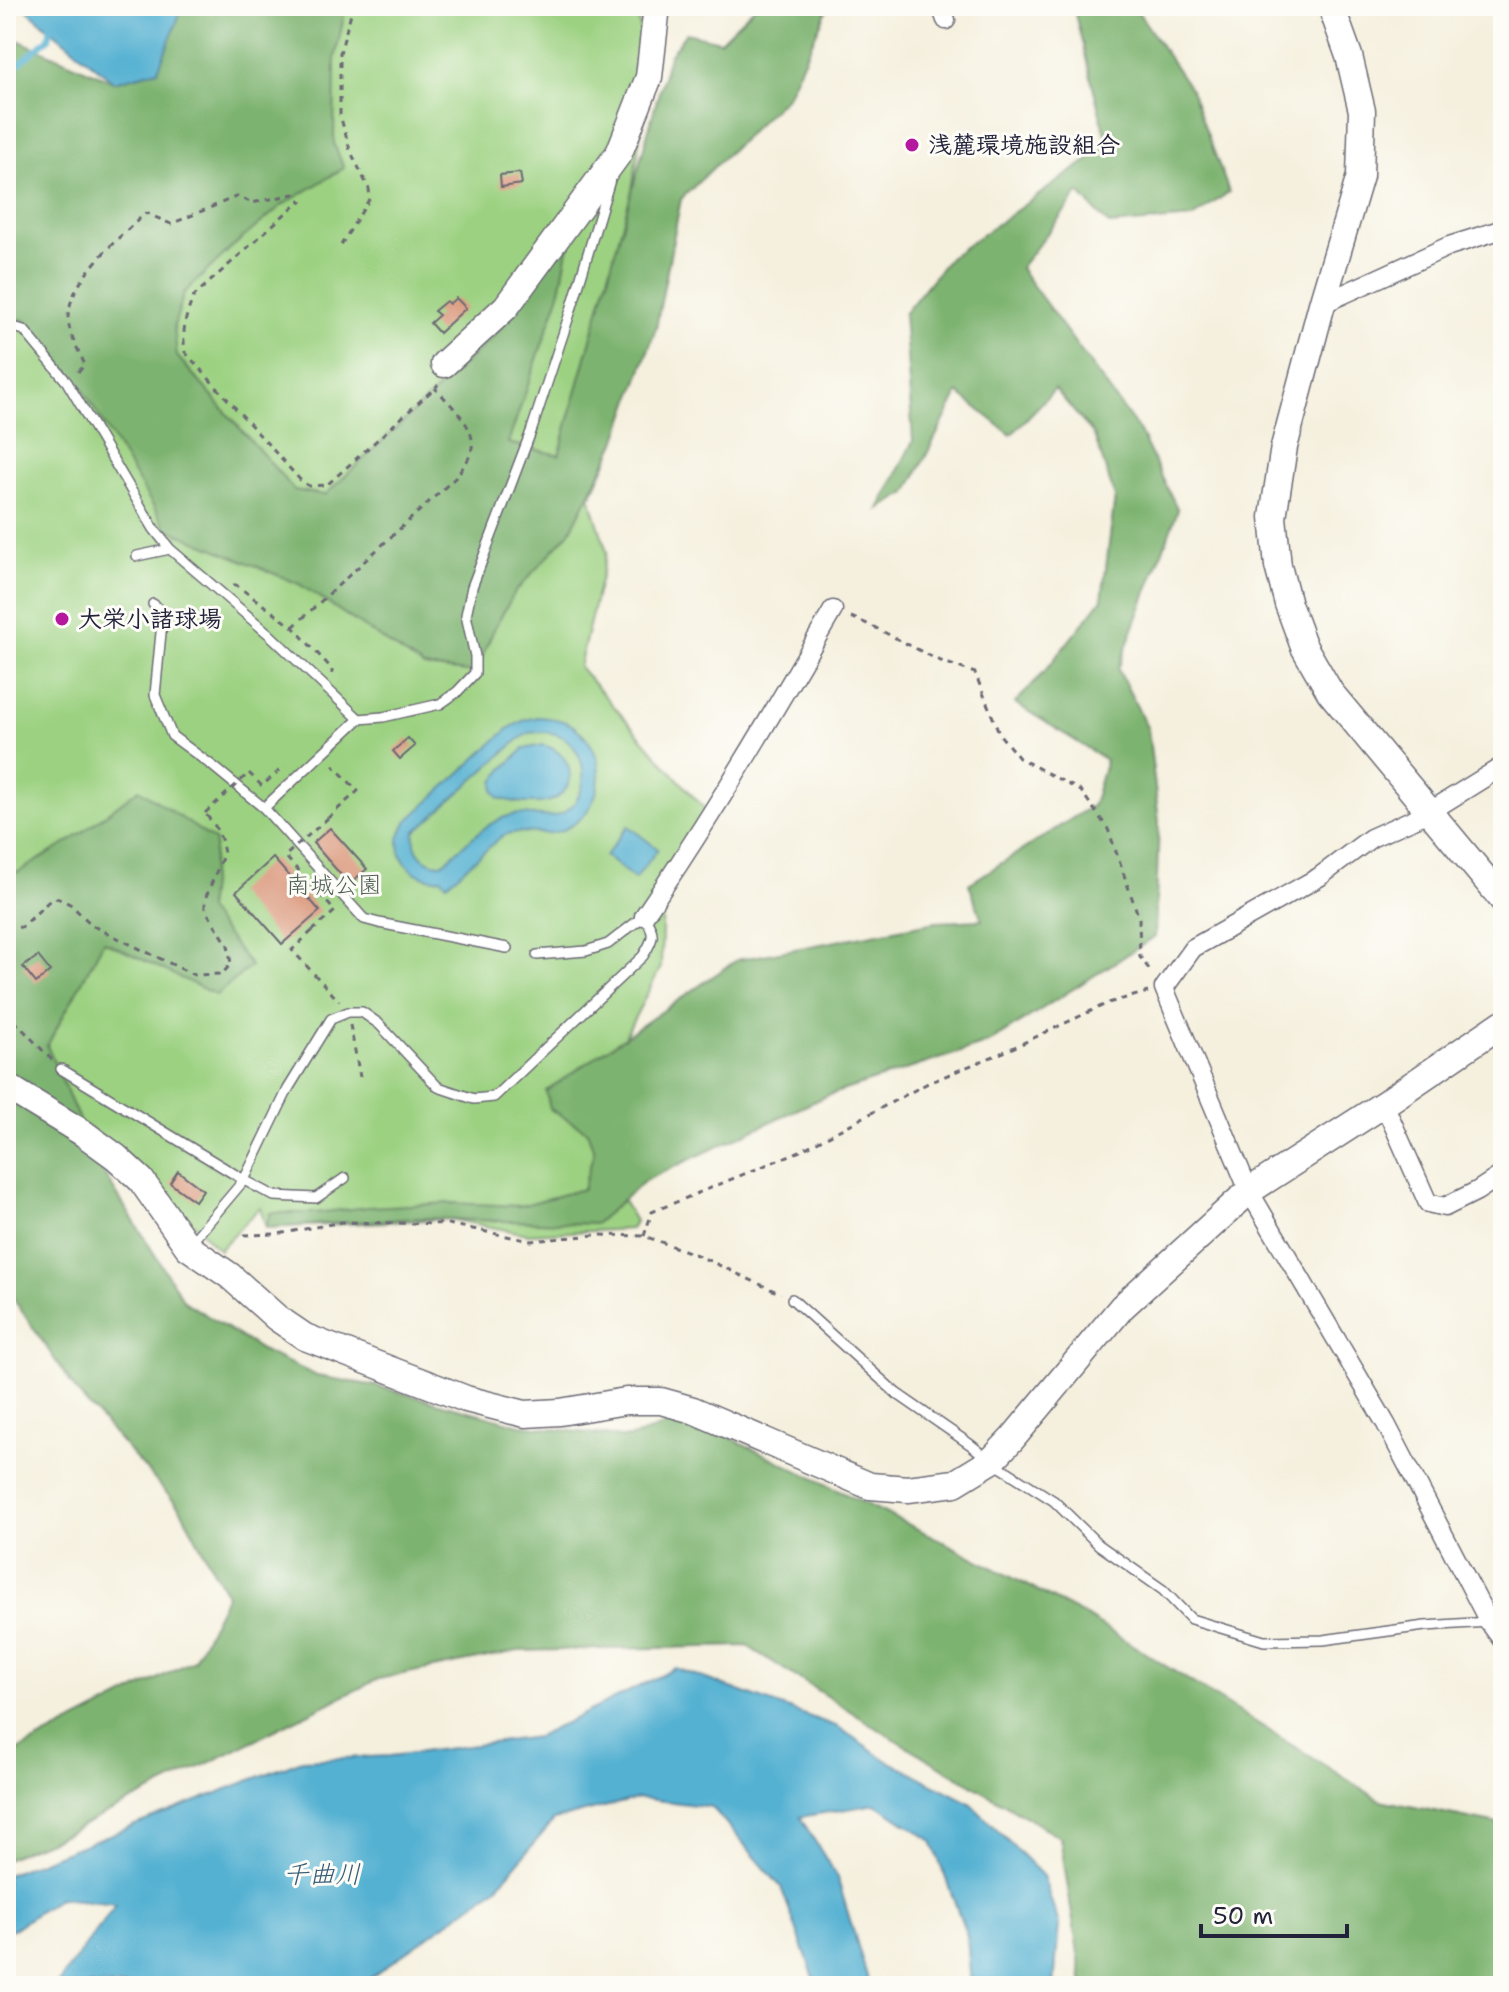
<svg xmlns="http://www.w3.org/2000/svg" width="1509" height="1992" font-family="'Shantell Sans','Klee One',sans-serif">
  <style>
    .green { fill: #9cd181; stroke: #5f7a5e; stroke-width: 2 }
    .forest { fill: #7db36f; stroke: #506a55; stroke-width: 2 }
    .water { fill: #54b1d2; stroke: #3b6a86; stroke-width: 2; fill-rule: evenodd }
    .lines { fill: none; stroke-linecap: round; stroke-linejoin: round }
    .stream { stroke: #54b1d2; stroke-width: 6 }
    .building { fill: #db9a7f }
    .lane-casing { stroke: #6c6a74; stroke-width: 12 }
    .street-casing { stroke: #6c6a74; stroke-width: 21 }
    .secondary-casing { stroke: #6c6a74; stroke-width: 29 }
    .path { stroke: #6c6a74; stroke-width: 3; stroke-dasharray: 6 6; stroke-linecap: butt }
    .lane { stroke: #fff; stroke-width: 9 }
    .street { stroke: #fff; stroke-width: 18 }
    .secondary { stroke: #fff; stroke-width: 26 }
    .path-bridge { stroke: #6c6a74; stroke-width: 3; stroke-dasharray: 6 6; stroke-linecap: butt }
    .poi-dot { fill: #b5179e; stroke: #fdfcf7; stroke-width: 3 }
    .labels { text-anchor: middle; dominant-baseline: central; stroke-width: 6; stroke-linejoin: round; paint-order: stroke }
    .poi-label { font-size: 24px; font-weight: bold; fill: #22223b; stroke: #fdfcf7; text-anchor: start }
    .park-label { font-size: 24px; fill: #4d5f54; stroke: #fdfcf7 }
    .water-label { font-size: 26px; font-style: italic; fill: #365b77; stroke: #fdfcf7 }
  </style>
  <rect width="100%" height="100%" fill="#fdfcf7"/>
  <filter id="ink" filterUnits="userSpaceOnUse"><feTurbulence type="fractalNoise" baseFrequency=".0125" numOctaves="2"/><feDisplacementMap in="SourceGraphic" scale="16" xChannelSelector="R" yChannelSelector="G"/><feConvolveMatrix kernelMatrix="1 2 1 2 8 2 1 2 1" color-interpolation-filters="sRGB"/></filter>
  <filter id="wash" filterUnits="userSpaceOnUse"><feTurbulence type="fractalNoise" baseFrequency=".006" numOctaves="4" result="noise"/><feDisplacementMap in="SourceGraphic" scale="32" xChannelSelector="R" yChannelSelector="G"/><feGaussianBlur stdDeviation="1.8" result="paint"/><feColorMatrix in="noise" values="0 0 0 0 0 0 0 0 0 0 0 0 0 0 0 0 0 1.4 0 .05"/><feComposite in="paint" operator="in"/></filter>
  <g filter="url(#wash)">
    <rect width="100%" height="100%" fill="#f5f0de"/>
    <path class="green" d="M231,6H636L649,77L625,236L616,442L590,498L607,552L579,667L710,815L663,888L661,967L598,1088L614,1186L635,1221L631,1229L528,1234L449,1219L266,1228L260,1207L219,1250L120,1148L6,1075V236Z"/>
    <path class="forest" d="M183,6H346L335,59L334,144L344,168L281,206L231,248L184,293L174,326L177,356L294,490L325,495L492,338L572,229L559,296L508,443L559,455L669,56L686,33L720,41L756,6H829L787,96L681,199L656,328L616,442L570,532L515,592L495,627L475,673L424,667L299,584L167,529L82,388L25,320L6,318V35L114,82L158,70Z
      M1080,6H1134L1191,90L1229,192L1192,218L1109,225L1079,193L1020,268L1140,432L1178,510L1118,669L1148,729L1159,821L1155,937L988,1043L826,1096L646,1180L595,1224L416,1218L266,1228L270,1213H315L368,1207L451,1203L520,1206L583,1189L594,1152L587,1131L550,1109L546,1091L737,960L936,922L982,920L969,884L1093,805L1106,760L1015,703L1045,671L1102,599L1115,497L1094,435L1055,389L1011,435L958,393L907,493L879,509L913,441L904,314L949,258L1108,146L1074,10Z
      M139,789L215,841L207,910L251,966L216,995L104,941L47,1046L98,1164L184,1301L261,1350L317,1376L376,1386L521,1425L629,1438L688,1417L940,1540L1086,1616L1380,1800L1498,1824L1503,1833V1986H1083L1060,1837L899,1742L747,1646L518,1651L378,1679L63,1835L6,1859V1749L19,1750L194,1660L227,1595L180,1508L79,1395L6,1288V874L18,872L72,840Z"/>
    <path class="water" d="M22,6H183L158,70L114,82Z
      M538,717C548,718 559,718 568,723C610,745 609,806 567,828C546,840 523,826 502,836L447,884L441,878C419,882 398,864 399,840C400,834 403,828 406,822L509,728L525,720ZM539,732C547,732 556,733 563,737C588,753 591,793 566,811C548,823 531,811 512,815C485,821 463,847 442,864C424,864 412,851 415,832L518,740L529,733Z
      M543,745C569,751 581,782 556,798C547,804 535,803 524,803C515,802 507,801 499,798L494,791V782L503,769L524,749Z
      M628,826L658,849L635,879L605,856Z
      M676,1668L838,1727L888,1761L970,1803L1043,1876L1059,1924L1054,1986H971L967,1936L932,1841L876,1804L800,1817L837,1877L870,1986H817L781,1887L712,1807L639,1798L554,1820L497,1887L359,1986H56L116,1904L59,1898L6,1934V1875L302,1760L390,1756L537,1737Z"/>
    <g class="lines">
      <path class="stream" d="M6,75L49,38L51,25"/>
    </g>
    <g id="blocks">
      <path class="building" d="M520,173L522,184L501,187L500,175Z
        M456,298L466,308L439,333L430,323L439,315L434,311L446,301L449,304Z
        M408,738L415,746L400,759L393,751Z
        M330,828L367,869L349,884L313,843Z
        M273,858L320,911L282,944L236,892Z
        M38,956L50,971L36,983L23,967Z
        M178,1171L203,1190L195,1201L170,1183Z"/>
    </g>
  </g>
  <g filter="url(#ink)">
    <use href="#blocks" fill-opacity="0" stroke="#6c6a74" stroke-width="2"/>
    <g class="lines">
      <g class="lane-casing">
        <path id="lane" d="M6,325L24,330L67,382L154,529L170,549
          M137,556L170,549L270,635L359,719
          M153,604L163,612L155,695L172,736L214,767L264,808
          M507,948L379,923L364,919L264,808L359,719L383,717L440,704L457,692L475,673V656L466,615L472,587L532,429L571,310L610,180
          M61,1069L244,1180L274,1196L316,1198L345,1178
          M190,1244L244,1180L288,1089L331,1019L348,1012H362L379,1024L438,1087L474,1099L494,1097L643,956C654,939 656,933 644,916L608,944L586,951L537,955
          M792,1299L896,1393L971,1445L991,1461L1054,1501L1099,1545L1163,1590L1191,1619L1264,1641L1323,1640L1425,1626L1489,1622"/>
      </g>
      <g class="street-casing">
        <path id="street" d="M941,6L946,20
          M1322,304L1449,246L1503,229
          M1503,766L1429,812L1371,838L1319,877L1193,948L1164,988L1249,1191L1386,1424L1489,1622L1503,1641
          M644,916C712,817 773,713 833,610
          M1384,1104L1428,1203L1445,1207L1477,1191L1503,1174"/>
      </g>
      <g class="secondary-casing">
        <path id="secondary" d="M1331,6L1349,56L1362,111L1360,176L1322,304L1284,447L1273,517L1278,566L1288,604L1304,647L1330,692L1503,900
          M444,364L506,307L619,153L649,77L657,6
          M6,1086L83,1133L116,1157L141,1180L188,1247L230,1276L277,1318L305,1337L466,1399L525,1414L560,1412L626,1401H661L693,1410L870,1486L908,1489L955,1483L991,1461L1012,1439L1122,1307L1249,1191L1384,1104L1503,1023"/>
      </g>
      <path class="path" d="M341,245L370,198L369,189L350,150L340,115V53L353,6
        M78,372L85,365C79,351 68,333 68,317C70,279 119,237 146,213L171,224L238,196L252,203L294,194L302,202L295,205L194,296C185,317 182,329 185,352L302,482L309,486L327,485L438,385
        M233,585H236L293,627L332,669V674
        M851,617L872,626L938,660L975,673L1000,735L1019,758L1081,791L1108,829L1139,918L1140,957L1152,973
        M293,627L455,478C460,471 467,463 470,455C481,429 450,405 435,388
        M249,773L262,786L284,766
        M328,818L358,791L333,765
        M6,928L22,927L48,902L57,898L70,904L93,926L194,975L222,974L231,964L228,945L205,909V899L224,853L221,839L215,826L205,813
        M312,931L292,950L339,1001
        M6,1012L52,1060
        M350,1025L360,1077
        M244,1235L278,1234L342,1222L448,1224L531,1241L595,1235L644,1236L697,1255L781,1294
        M644,1236L652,1212L800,1151L928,1083L1006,1051L1108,1003L1148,992"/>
      <use href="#lane" class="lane"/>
      <use href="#street" class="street"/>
      <use href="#secondary" class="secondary"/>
      <path class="path-bridge" d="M205,813L249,773
        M312,931L335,911L285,856L328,818"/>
    </g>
  </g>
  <g class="poi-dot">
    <circle cx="912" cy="145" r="8"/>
    <circle cx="62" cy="619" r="8"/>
  </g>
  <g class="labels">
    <g class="poi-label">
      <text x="928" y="145">浅麓環境施設組合</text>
      <text x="78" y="619">大栄小諸球場</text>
    </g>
    <g class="park-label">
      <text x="334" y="885">南城公園</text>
    </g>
    <g class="water-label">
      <text x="322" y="1873">千曲川</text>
    </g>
  </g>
  <rect width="1509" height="1992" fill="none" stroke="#fdfcf7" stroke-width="32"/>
  <path d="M1201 1924v12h146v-12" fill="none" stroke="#22223b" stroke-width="4"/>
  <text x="1213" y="1924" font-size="24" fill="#22223b" stroke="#fdfcf7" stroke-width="6" paint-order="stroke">50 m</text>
</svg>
